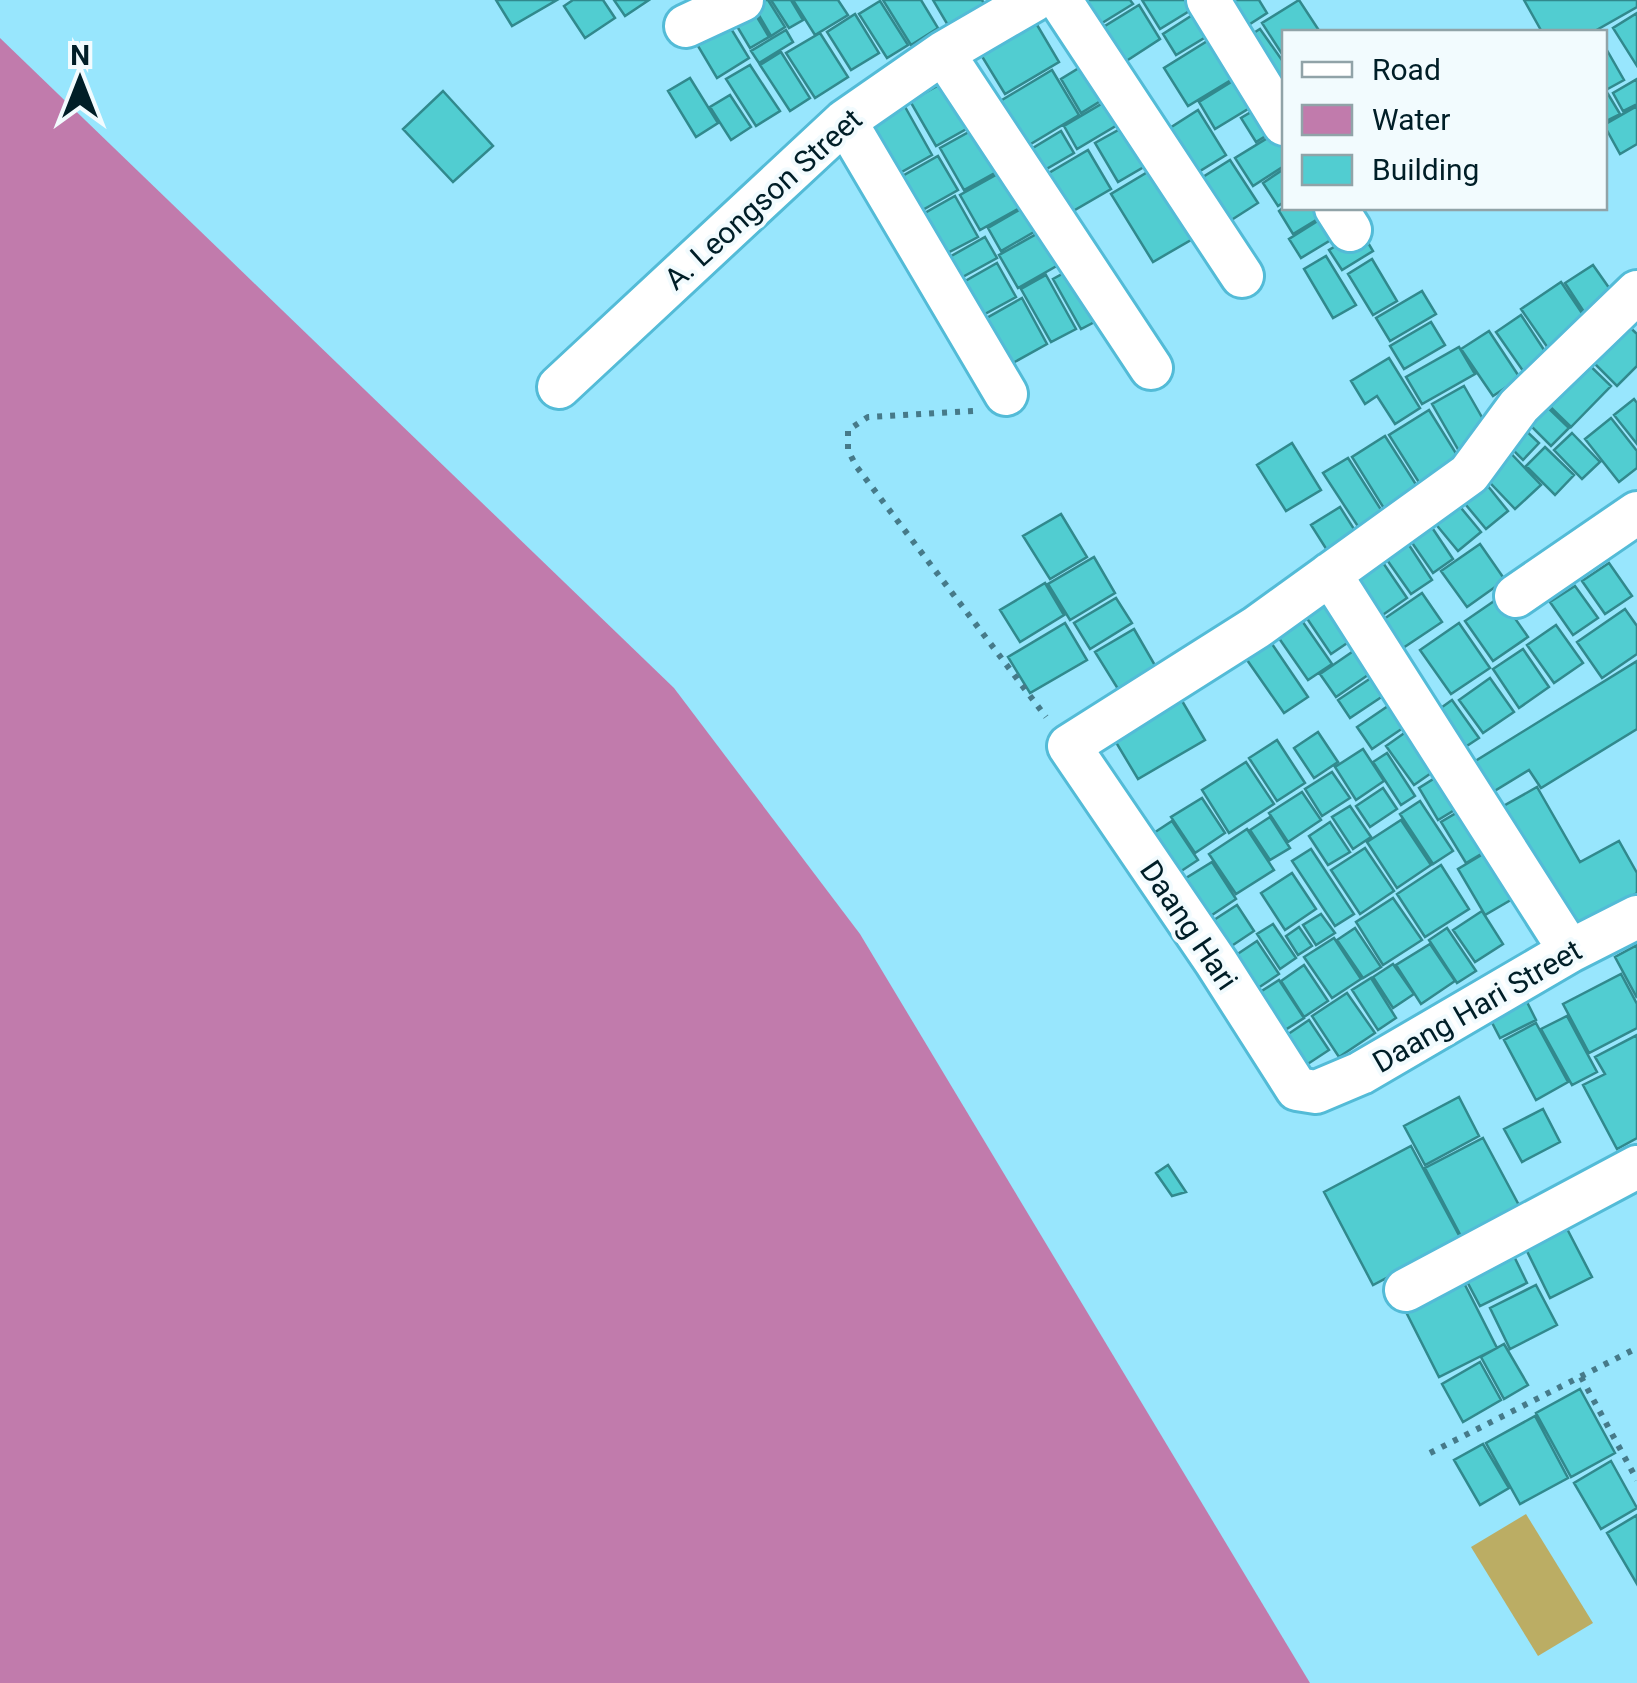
<svg xmlns="http://www.w3.org/2000/svg" width="1637" height="1683" font-family="Roboto,sans-serif">
  <style>
    .green { fill: #bbad64 }
    .water { fill: #c17bac }
    .building { fill: #51cdd1; stroke: #31898d; stroke-width: 2.5 }
    .lines { fill: none; stroke-linecap: round; stroke-linejoin: round }
    .minor-casing { stroke: #53bbd7; stroke-width: 48 }
    .path { stroke: #467a89; stroke-width: 6; stroke-dasharray: 5 8; stroke-linecap: butt }
    .minor { stroke: #fff; stroke-width: 42 }
    .labels { text-anchor: middle; dominant-baseline: central; stroke-width: 8; stroke-linejoin: round; paint-order: stroke }
    .street-label { font-size: 30px; fill: #001e27; stroke: #f2fbfe }
  </style>
  <rect width="100%" height="100%" fill="#98e6fd"/>
  <path class="green" d="M1526,1514L1593,1623L1538,1656L1471,1547Z"/>
  <path class="water" d="M0,38L674,688L860,934L1310,1683H0Z"/>
  <path class="building" d="M496,0H557L512,26Z
    M573,0H603L615,18L585,38L564,6Z
    M614,0H649L625,16Z
    M762,0H768L785,27L771,36L753,5Z
    M771,0H791L803,20L789,28Z
    M793,0H838L848,15L815,35Z
    M883,0H921L938,28L911,45Z
    M933,0H982L985,5L949,27Z
    M1069,0H1130L1133,4L1089,31Z
    M1142,0H1203L1204,2L1160,29Z
    M1215,0H1259L1267,13L1236,33Z
    M1299,0L1320,32H1284V57L1262,23Z
    M1524,0H1637V7L1593,32H1542Z
    M880,1L908,45L887,58L859,14Z
    M1139,5L1160,39L1114,69L1092,34Z
    M751,7L769,37L750,48L732,18Z
    M1205,7L1219,29L1176,55L1163,34Z
    M1030,13L1059,62L1005,94L975,45Z
    M1637,13V66L1613,28Z
    M855,14L879,53L851,70L827,32Z
    M727,22L749,58L717,78L695,41Z
    M1260,29L1284,63V74L1273,82L1244,39Z
    M786,30L793,42L759,63L751,51Z
    M820,33L848,77L815,98L786,53Z
    M1217,35L1241,74L1188,106L1164,68Z
    M1604,45L1624,80L1604,91Z
    M781,52L810,98L790,111L760,65Z
    M1092,60L1112,94L1081,113L1061,79Z
    M750,65L780,111L756,126L726,79Z
    M1052,70L1079,115L1019,151L992,106Z
    M1249,71L1266,98L1215,129L1199,102Z
    M690,78L718,123L696,137L668,91Z
    M952,78L977,123L936,146L910,101Z
    M1637,79V104L1623,111L1613,93Z
    M443,91L493,146L453,182L403,129Z
    M1608,94L1620,114L1604,122V96Z
    M730,95L751,127L731,140L710,107Z
    M1115,96L1129,118L1077,149L1064,126Z
    M1268,102L1283,125L1256,142L1241,118Z
    M904,105L932,155L889,179L860,129Z
    M1637,106V144L1620,154L1604,125Z
    M1198,110L1226,155L1187,179L1159,135Z
    M985,123L1009,165L964,190L940,148Z
    M1131,123L1154,161L1118,182L1095,143Z
    M1061,131L1074,153L1036,175L1023,154Z
    M1279,131L1284,140V166L1253,186L1235,158Z
    M1088,150L1111,189L1061,218L1037,180Z
    M938,156L958,190L910,217L890,183Z
    M1230,160L1258,203L1222,226L1195,182Z
    M1161,164L1203,233L1153,262L1111,194Z
    M1012,166L1032,201L980,230L960,195Z
    M1284,169V202L1278,206L1263,183Z
    M955,196L978,237L938,258L916,218Z
    M1033,202L1046,225L1001,251L988,228Z
    M1284,207L1329,208L1331,211L1293,234L1279,211Z
    M1332,212L1344,232L1301,258L1289,239Z
    M1049,227L1067,260L1018,288L999,255Z
    M1361,231L1373,251L1342,270L1329,250Z
    M985,237L997,258L948,285L937,264Z
    M1326,256L1356,305L1333,318L1304,269Z
    M1372,259L1397,301L1373,315L1348,274Z
    M997,263L1016,297L972,321L953,288Z
    M1593,265L1619,302L1590,321L1565,283Z
    M1075,267L1104,317L1081,329L1053,279Z
    M1046,275L1076,329L1051,342L1021,289Z
    M1561,282L1590,325L1550,351L1521,309Z
    M1422,291L1436,314L1390,341L1376,318Z
    M1022,298L1047,344L995,373L969,328Z
    M1521,315L1552,362L1528,378L1496,332Z
    M1617,315L1637,334V366L1617,386L1582,351Z
    M1431,322L1445,345L1404,369L1390,346Z
    M1489,331L1520,378L1493,396L1461,349Z
    M1459,347L1475,374L1422,404L1406,377Z
    M1579,355L1611,386L1571,427L1539,396Z
    M1389,358L1420,408L1395,424L1377,396L1365,404L1351,381Z
    M1464,386L1491,433L1459,451L1432,404Z
    M1634,399L1637,403V444L1614,415Z
    M1541,401L1569,428L1551,446L1524,419Z
    M1429,410L1467,471L1427,495L1389,435Z
    M1611,418L1637,451V468L1619,482L1585,439Z
    M1517,422L1539,443L1523,460L1501,438Z
    M1572,433L1600,462L1582,479L1554,450Z
    M1385,436L1424,497L1390,518L1352,457Z
    M1292,443L1321,490L1286,511L1257,465Z
    M1503,445L1541,485L1515,509L1477,469Z
    M1545,447L1574,475L1555,495L1526,466Z
    M1348,458L1385,516L1361,531L1323,473Z
    M1479,475L1508,511L1486,529L1456,493Z
    M1452,497L1481,532L1458,551L1429,516Z
    M1340,507L1361,540L1332,558L1311,525Z
    M1061,514L1087,557L1050,579L1023,536Z
    M1427,520L1453,559L1433,573L1406,534Z
    M1407,542L1432,580L1411,594L1385,557Z
    M1480,544L1505,580L1467,607L1441,571Z
    M1375,551L1407,598L1374,621L1342,574Z
    M1094,557L1115,593L1070,620L1048,584Z
    M1609,563L1632,596L1605,614L1582,581Z
    M1045,583L1064,615L1020,642L1000,610Z
    M1575,586L1598,618L1573,635L1550,602Z
    M1333,590L1362,633L1331,654L1302,611Z
    M1422,593L1442,622L1400,650L1381,621Z
    M1500,597L1528,637L1493,661L1465,621Z
    M1116,598L1132,623L1090,649L1074,623Z
    M1625,609L1637,626V654L1602,678L1577,642Z
    M1298,615L1332,664L1308,680L1274,631Z
    M1065,623L1087,660L1030,693L1008,657Z
    M1459,623L1490,668L1451,694L1420,650Z
    M1556,625L1583,663L1554,683L1527,645Z
    M1134,629L1160,674L1123,697L1095,652Z
    M1270,641L1308,697L1284,713L1245,657Z
    M1368,641L1384,664L1336,697L1320,674Z
    M1523,649L1549,687L1519,708L1493,669Z
    M1637,661V729L1541,788L1529,770L1483,798L1464,768Z
    M1386,668L1398,686L1350,718L1338,700Z
    M1490,678L1514,712L1483,733L1459,700Z
    M1178,694L1205,740L1138,779L1111,734Z
    M1452,700L1479,738L1450,757L1424,720Z
    M1388,706L1403,728L1372,749L1357,727Z
    M1420,722L1447,762L1414,785L1386,746Z
    M1318,732L1338,762L1314,778L1294,748Z
    M1277,740L1305,783L1277,801L1249,758Z
    M1363,749L1384,781L1356,800L1335,767Z
    M1387,753L1415,796L1401,805L1373,762Z
    M1246,762L1274,804L1229,833L1202,790Z
    M1451,768L1471,800L1438,820L1419,788Z
    M1332,772L1350,798L1322,816L1305,789Z
    M1537,787L1580,862L1619,841L1637,873V893L1562,936L1491,813Z
    M1383,788L1397,809L1370,827L1356,806Z
    M1302,792L1321,820L1288,842L1269,813Z
    M1202,798L1225,833L1195,853L1171,817Z
    M1420,801L1453,851L1433,864L1400,814Z
    M1473,803L1498,844L1466,863L1441,822Z
    M1350,806L1371,837L1353,849L1332,817Z
    M1270,817L1290,848L1270,860L1250,830Z
    M1401,820L1431,865L1397,888L1367,842Z
    M1172,821L1198,860L1163,883L1137,844Z
    M1330,822L1350,852L1328,865L1309,836Z
    M1247,829L1274,870L1236,894L1209,854Z
    M1500,844L1528,890L1485,915L1458,869Z
    M1365,848L1394,891L1360,914L1331,870Z
    M1311,849L1354,914L1335,926L1292,861Z
    M1212,862L1236,899L1203,921L1178,883Z
    M1441,865L1469,909L1425,937L1397,894Z
    M1292,873L1316,909L1285,930L1261,893Z
    M1393,898L1422,940L1383,965L1356,922Z
    M1237,905L1254,931L1218,955L1200,929Z
    M1482,911L1503,944L1475,962L1453,930Z
    M1321,914L1335,933L1316,945L1303,925Z
    M1273,924L1296,958L1280,969L1257,934Z
    M1299,927L1312,946L1298,955L1286,936Z
    M1355,928L1381,967L1363,978L1337,940Z
    M1447,928L1476,971L1457,983L1429,940Z
    M1334,938L1361,979L1332,998L1304,957Z
    M1257,941L1279,974L1249,994L1227,961Z
    M1430,944L1455,981L1421,1004L1396,965Z
    M1637,945V998L1615,957Z
    M1393,964L1414,994L1393,1008L1373,977Z
    M1304,965L1328,1001L1304,1017L1281,981Z
    M1621,974L1637,1004V1028L1589,1053L1563,1004Z
    M1371,978L1396,1018L1378,1030L1352,990Z
    M1279,980L1304,1018L1274,1037L1249,999Z
    M1347,993L1375,1033L1339,1057L1312,1016Z
    M1523,994L1536,1020L1500,1038L1487,1013Z
    M1567,1016L1597,1072L1572,1085L1541,1029Z
    M1309,1020L1329,1050L1294,1073L1275,1043Z
    M1536,1023L1568,1082L1536,1100L1504,1040Z
    M1637,1035V1138L1617,1149L1583,1085L1605,1074L1595,1057Z
    M1459,1097L1479,1136L1425,1165L1404,1126Z
    M1543,1109L1560,1142L1522,1162L1504,1129Z
    M1483,1138L1521,1209L1463,1240L1425,1168Z
    M1411,1146L1461,1239L1373,1285L1324,1192Z
    M1168,1165L1186,1192L1172,1196L1156,1173Z
    M1563,1221L1592,1277L1550,1298L1522,1241Z
    M1510,1248L1527,1283L1480,1306L1462,1272Z
    M1461,1277L1497,1348L1439,1377L1403,1306Z
    M1536,1285L1557,1325L1510,1349L1490,1308Z
    M1504,1344L1528,1385L1504,1399L1481,1357Z
    M1480,1362L1501,1400L1463,1422L1442,1384Z
    M1580,1389L1615,1453L1571,1477L1536,1413Z
    M1535,1416L1568,1478L1520,1504L1486,1443Z
    M1483,1444L1509,1488L1480,1505L1454,1460Z
    M1611,1461L1637,1508L1601,1529L1574,1483Z
    M1637,1515V1584L1607,1533Z"/>
  <g class="lines">
    <g class="minor-casing">
      <path id="minor" d="M1060,0L1242,276
        M1208,0L1284,124
        M686,26L742,0
        M943,53L1151,368
        M845,121L1006,394
        M1336,208L1350,230
        M1637,292L1519,406L1469,474L1257,627L1069,746L1216,962L1297,1089L1316,1092L1361,1073L1570,951L1637,917
        M559,387L845,121L943,53L1034,0
        M1330,574L1570,951
        M1516,596L1637,513
        M1406,1290L1637,1167"/>
    </g>
    <path class="path" d="M973,411L868,417L848,430V450L856,466L1046,717
      M1581,1377L1637,1480
      M1430,1453L1637,1348"/>
    <use href="#minor" class="minor"/>
  </g>
  <g class="labels">
    <g class="street-label">
      <text transform="translate(763 199) rotate(-42)">A. Leongson Street</text>
      <text transform="translate(1189 925) rotate(56)">Daang Hari</text>
      <text transform="translate(1477 1006) rotate(-30)">Daang Hari Street</text>
    </g>
  </g>
  <rect x="1282" y="30" width="325" height="180" fill="#f2fbfe" stroke="#91a3a8" stroke-width="2.5"/>
  <rect x="1302" y="62" width="50" height="15" fill="#ffffff" stroke="#91a3a8" stroke-width="2.5"/>
  <text x="1372" y="80" font-size="30" fill="#001e27">Road</text>
  <rect x="1302" y="105" width="50" height="30" fill="#c17bac" stroke="#91a3a8" stroke-width="2.5"/>
  <text x="1372" y="130" font-size="30" fill="#001e27">Water</text>
  <rect x="1302" y="155" width="50" height="30" fill="#51cdd1" stroke="#91a3a8" stroke-width="2.5"/>
  <text x="1372" y="180" font-size="30" fill="#001e27">Building</text>
  <g transform="translate(80 80)" stroke="#f2fbfe" stroke-width="8" paint-order="stroke">
  <path d="M0-8L18 38L0 25L-18 38Z" fill="#001e27"/>
  <text y="-15" font-size="28" font-weight="bold" text-anchor="middle" fill="#001e27">N</text>
  </g>
</svg>
